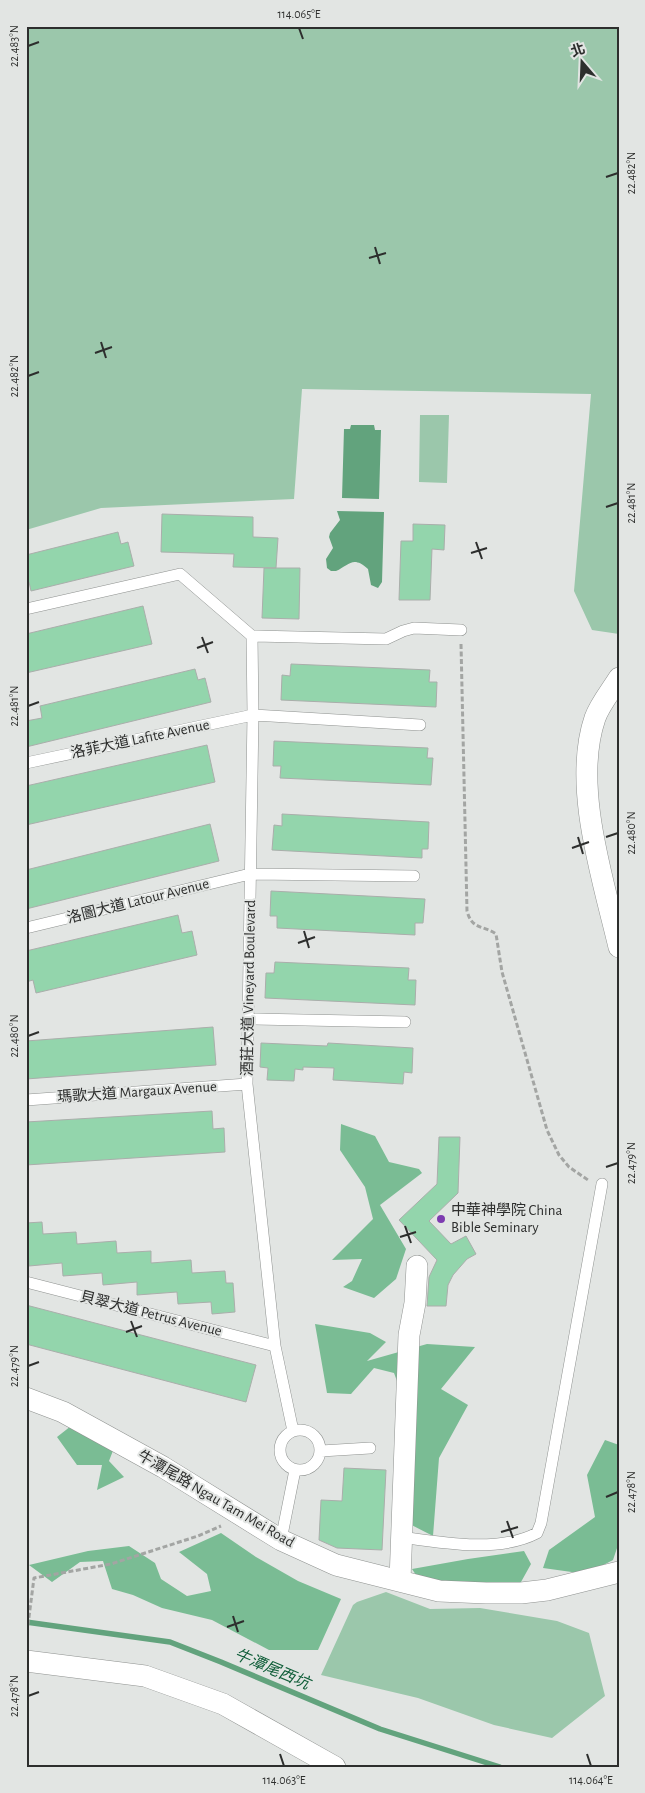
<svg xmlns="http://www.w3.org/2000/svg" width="645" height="1793" font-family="'Alegreya Sans','Noto Sans TC',sans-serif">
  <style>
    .green { fill: #9bc7ab }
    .forest { fill: #7abc94 }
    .water { fill: #62a37d }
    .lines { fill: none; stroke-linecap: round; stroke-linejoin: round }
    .stream { stroke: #62a37d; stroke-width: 5.5 }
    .building { fill: #93d5ac; stroke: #aaaeab }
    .lane-casing { stroke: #8f9290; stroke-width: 12 }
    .street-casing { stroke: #8f9290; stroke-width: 22 }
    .path { stroke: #a3a5a3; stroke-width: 3; stroke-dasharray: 5 2.5; stroke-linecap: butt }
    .lane { stroke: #fff; stroke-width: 11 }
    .street { stroke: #fff; stroke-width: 21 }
    .ticks { fill: none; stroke: #2d2e2d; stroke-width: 2 }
    .poi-dot { fill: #7d3bb0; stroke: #e2e5e3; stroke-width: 2 }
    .labels { text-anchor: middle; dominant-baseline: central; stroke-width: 4; stroke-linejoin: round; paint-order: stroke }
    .street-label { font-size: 15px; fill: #2d2e2d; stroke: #e2e5e3 }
    .poi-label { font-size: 15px; fill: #2d2e2d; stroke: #e2e5e3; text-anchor: start }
    .water-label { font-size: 16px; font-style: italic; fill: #105e39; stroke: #e2e5e3 }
    .neatline { fill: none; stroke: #2d2e2d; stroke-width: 2 }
    .ticks-label { font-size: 12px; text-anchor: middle; fill: #2d2e2d }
  </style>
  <rect width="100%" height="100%" fill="#e2e5e3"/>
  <path class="green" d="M26,26H619V634L592,630L574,591L591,394L302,389L294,499L101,508L26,530Z
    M420,415H449L447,483L419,482Z
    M386,1592L430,1609L480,1608L557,1621L589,1633L605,1696L552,1738L494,1725L418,1698L321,1675L353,1605L357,1602Z"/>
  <path class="forest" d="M341,1124L375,1136L389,1162L419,1169L422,1173L380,1205L406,1249L396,1279L374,1298L343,1287L352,1281L362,1259L332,1260L373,1219L365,1187L340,1150Z
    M315,1324L370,1333L386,1342L367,1361L427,1344L475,1347L441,1389L468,1405L439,1458L433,1536L394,1516L416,1433L394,1373L374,1368L351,1394L327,1393Z
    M71,1426L114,1448L109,1461L124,1477L97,1490L102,1465H77L57,1437Z
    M605,1440L619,1445V1542L613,1560L586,1574L543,1568L549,1550L595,1517L587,1475Z
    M221,1533L256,1557L298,1581L341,1599L318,1650H269L212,1620L162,1608L133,1595L112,1589L103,1561L80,1562L52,1582L29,1565L88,1551L129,1546L155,1563L161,1579L187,1596L211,1591L207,1574L179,1552Z
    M524,1551L531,1564L521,1582L457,1600L420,1581L412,1569L468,1559Z"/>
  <path class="water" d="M351,425H374L375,430H381L379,499L342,498L344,429H350Z
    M337,511L384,512L382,582L378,588L371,585L368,569C353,555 349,565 336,571H331L327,568L326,559L333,548L329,537L330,533L340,520Z"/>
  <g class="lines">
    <path class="stream" d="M26,1622L170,1642L221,1662L380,1729L500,1767"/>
  </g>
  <path class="building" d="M162,514L253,517V537L278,538L276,568L233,567L234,554L161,552Z
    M413,524L445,525L444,550L432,549L430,600H399L401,541H413Z
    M118,532L121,544L128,542L134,566L31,591L29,582L26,583V555Z
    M264,568H300L299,619L262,618Z
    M143,606L152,644L26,673V634Z
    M291,664L430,670L429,682H437L436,707L281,700L282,675L290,676Z
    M195,669L198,680L205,678L211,702L26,747V721L42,718L40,706Z
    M274,741L428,748L427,758H433L431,785L280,778L281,766H273Z
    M207,745L215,782L26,825V786Z
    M282,814L429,822L428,849H422V858L272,850L274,825L282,826Z
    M210,824L219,861L26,909V870Z
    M271,891L425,899L423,923H415V935L277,928V916H270Z
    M178,915L182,933L192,931L197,955L36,993L33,980L26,982V951Z
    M275,962L409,968L408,980H416L415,1005L265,998L266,973H274Z
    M213,1027L216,1065L26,1079V1041Z
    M261,1043L327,1046L328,1043L413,1048L412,1073L404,1072L403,1084L333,1080L334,1068L303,1067V1070L295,1069L294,1081L267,1080L268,1068L260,1067Z
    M212,1111L213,1129L224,1128L225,1152L26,1165V1122Z
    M439,1137H460L458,1193L429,1221L451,1244L466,1236L476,1254L467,1259L453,1275L448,1285L446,1306H427L429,1277L437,1260L399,1220L437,1184Z
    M42,1222L43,1234L76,1232L77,1244L116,1241L117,1253L151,1251V1263L191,1260L192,1273L225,1271L226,1283H233L235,1312L212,1314L211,1302L178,1304L177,1292L137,1295V1282L103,1285L102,1273L63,1276L62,1263L29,1266L28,1248H26V1223Z
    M26,1305L256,1365L246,1402L26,1344Z
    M344,1468L386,1470L382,1550L337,1548L319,1540L321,1500L342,1501Z"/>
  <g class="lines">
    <g class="lane-casing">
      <path id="lane" d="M26,609L180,574L252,636L253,715L247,1084L275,1346L293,1431
        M252,636L386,639L403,631L414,628L461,630
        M26,763L253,715L420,725
        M26,928L250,874L414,876
        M248,1019L405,1022
        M26,1100L247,1084
        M26,1282L275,1346
        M280 1450a20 20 0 1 1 40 0a20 20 0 1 1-40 0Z
        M321,1451L370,1448
        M401,1537C443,1543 499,1553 537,1533L541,1523L602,1184
        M281,1540L295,1470"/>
    </g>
    <g class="street-casing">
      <path id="street" d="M619,678C611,691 600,704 595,718C572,785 603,879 619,947
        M26,1398L63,1412L163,1467L281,1540L336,1565L439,1591L486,1593H521L547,1590L619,1572
        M400,1581L409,1335L415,1303L417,1266
        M26,1661L145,1676L223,1704L335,1767"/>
    </g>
    <path class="path" d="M461,644L467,911C472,930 483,925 496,934L502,972L547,1130L559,1155L569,1167L588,1180
      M26,1640L34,1578L111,1564L198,1536L221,1526"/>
    <use href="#lane" class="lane"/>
    <use href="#street" class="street"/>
  </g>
  <path class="ticks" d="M299,28L303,39M28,46L39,42M606,177L618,173M375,247L380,264M369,258L386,253M101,342L106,358M95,353L112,347M28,376L39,372M606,507L618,503M476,542L482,559M471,553L487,548M202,637L208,653M197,648L213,642M28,706L39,702M578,837L583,854M606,837L618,833M572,848L589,842M304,931L309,948M298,943L315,937M28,1036L39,1032M606,1167L618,1163M405,1226L411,1243M400,1237L416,1232M131,1321L137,1337M126,1332L142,1326M28,1366L39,1362M606,1497L618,1492M507,1521L513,1538M501,1532L518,1527M233,1616L238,1632M227,1627L244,1621M28,1696L39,1692M280,1754L284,1766M587,1754L591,1766"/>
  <circle class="poi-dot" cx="441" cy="1219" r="5"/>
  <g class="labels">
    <g class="street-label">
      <text transform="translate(140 739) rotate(-12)">洛菲大道 Lafite Avenue</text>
      <text transform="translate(138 901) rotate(-14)">洛圖大道 Latour Avenue</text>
      <text transform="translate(249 988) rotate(-89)">酒莊大道 Vineyard Boulevard</text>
      <text transform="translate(137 1092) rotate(-4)">瑪歌大道 Margaux Avenue</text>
      <text transform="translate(151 1314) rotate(14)">貝翠大道 Petrus Avenue</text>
      <text transform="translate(216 1499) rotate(30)">牛潭尾路 Ngau Tam Mei Road</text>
    </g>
    <g class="poi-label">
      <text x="451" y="1210">中華神學院 China<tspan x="451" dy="17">Bible Seminary</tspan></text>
    </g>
    <g class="water-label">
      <text transform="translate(272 1669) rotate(23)">牛潭尾西坑</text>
    </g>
  </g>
  <rect width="645" height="1793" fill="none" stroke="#e2e5e3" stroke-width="55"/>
  <g transform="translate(582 62) rotate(341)" stroke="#e2e5e3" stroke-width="4" paint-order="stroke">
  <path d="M0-4L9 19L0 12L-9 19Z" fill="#2d2e2d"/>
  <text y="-8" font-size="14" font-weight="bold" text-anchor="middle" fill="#2d2e2d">北</text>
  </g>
  <rect x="28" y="28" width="590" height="1738" class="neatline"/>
  <g class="ticks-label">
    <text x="299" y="18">114.065°E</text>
    <text transform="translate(14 46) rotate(-90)" y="4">22.483°N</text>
    <text transform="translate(631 173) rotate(-90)" y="4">22.482°N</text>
    <text transform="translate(14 376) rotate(-90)" y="4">22.482°N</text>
    <text transform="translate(631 503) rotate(-90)" y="4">22.481°N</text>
    <text transform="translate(14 706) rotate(-90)" y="4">22.481°N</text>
    <text transform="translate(631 833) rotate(-90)" y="4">22.480°N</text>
    <text transform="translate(14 1036) rotate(-90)" y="4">22.480°N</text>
    <text transform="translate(631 1163) rotate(-90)" y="4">22.479°N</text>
    <text transform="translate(14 1366) rotate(-90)" y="4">22.479°N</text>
    <text transform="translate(631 1492) rotate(-90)" y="4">22.478°N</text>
    <text transform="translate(14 1696) rotate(-90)" y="4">22.478°N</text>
    <text x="284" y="1784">114.063°E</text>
    <text x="591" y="1784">114.064°E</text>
  </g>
</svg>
